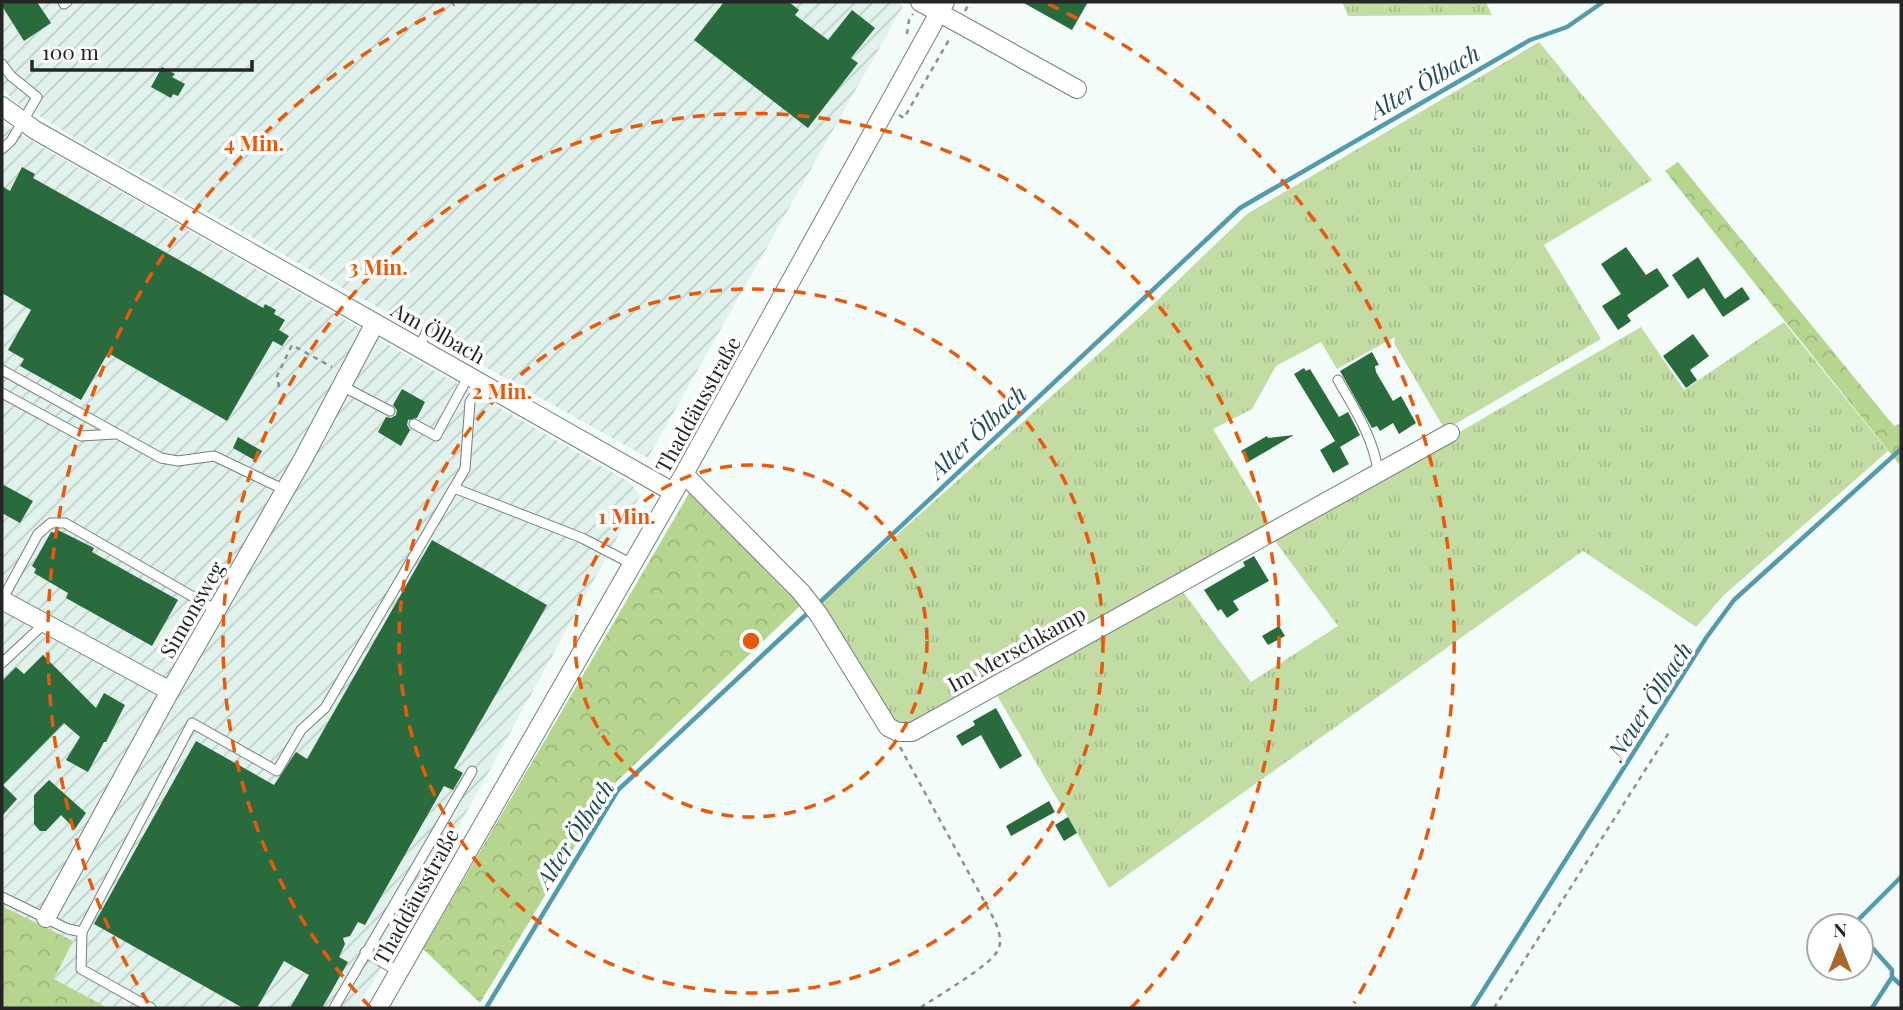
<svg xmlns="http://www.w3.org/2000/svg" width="1903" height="1010" font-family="'Playfair Display',serif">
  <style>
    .industrial { fill: url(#industrial-furrows) }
    .grass { fill: url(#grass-tufts) }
    .forest { fill: url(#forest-crowns) }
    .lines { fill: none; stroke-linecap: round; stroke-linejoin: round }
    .stream { stroke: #549aac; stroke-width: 4.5 }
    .building { fill: #296b3c }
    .service-casing { stroke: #777e7c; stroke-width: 11 }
    .minor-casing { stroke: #777e7c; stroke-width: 20 }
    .path { stroke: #8b908e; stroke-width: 2.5; stroke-dasharray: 5 5; stroke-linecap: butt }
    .service { stroke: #fff; stroke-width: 9 }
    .minor { stroke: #fff; stroke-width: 18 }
    .ring { fill: none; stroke: #e8590c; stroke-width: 3.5; stroke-dasharray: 12 9 }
    .labels { text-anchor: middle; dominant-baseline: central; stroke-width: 7; stroke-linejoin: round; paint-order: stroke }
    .street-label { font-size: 21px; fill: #242625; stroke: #fff }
    .water-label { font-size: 23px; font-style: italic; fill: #214d58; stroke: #fff }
    .centre { fill: #e8590c; stroke: #fff; stroke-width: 3.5 }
    .ring-label { font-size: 21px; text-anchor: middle; font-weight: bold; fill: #e8590c; stroke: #fff; stroke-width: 7; stroke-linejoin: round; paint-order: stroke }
  </style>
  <defs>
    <pattern id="industrial-furrows" width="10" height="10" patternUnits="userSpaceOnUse" patternTransform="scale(1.75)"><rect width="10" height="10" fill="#e1f2ec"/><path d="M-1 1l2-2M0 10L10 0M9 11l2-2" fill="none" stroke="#c1cfca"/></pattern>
    <pattern id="grass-tufts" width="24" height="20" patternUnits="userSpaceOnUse" patternTransform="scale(1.75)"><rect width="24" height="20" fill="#c2dca4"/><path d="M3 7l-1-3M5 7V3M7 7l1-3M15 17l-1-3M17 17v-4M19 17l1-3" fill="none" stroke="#a7bd8d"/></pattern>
    <pattern id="forest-crowns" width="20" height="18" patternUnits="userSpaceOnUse" patternTransform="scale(1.75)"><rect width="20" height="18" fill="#b6d68f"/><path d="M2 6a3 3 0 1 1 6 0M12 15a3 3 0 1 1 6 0" fill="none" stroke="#9cb87b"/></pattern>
  </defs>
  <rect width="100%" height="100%" fill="#f4fcf9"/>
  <path class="industrial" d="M2,2H896L903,6L648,458L90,147L13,100L2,88Z
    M2,124L631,483L640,496L375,979L357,1008H108L54,979L72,941L2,906Z"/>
  <path class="grass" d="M1342,2H1486L1492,15L1348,16Z
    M1539,42L1652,180L1544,245L1601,339L1445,430L1394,343L1395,337L1337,369L1321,342L1276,366L1252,409L1213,429L1272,528L912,727L892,723L820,604L1145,312L1247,214Z
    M1784,322L1888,451L1724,595L1696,627L1583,551L1109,888L995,692L1180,588L1251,682L1338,626L1272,537L1325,510L1641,327L1684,390Z"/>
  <path class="forest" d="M1678,162L1894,426L1901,423V462L1899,464L1665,171Z
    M691,490L802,604L610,788L480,1003L423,949Z
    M2,906L73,941L54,979L108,1008H2Z"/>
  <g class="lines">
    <path class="stream" d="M818,604L1240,208L1530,40L1567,27L1603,2
      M1855,926L1857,921L1901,877
      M1861,935L1892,970V977L1872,1008
      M1892,977L1901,985
      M486,1008L618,790L811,610
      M1472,1008L1706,638L1734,600L1901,449"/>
  </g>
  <path class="building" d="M2,2H37L51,23L24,41L2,6Z
    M724,2H789L799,10L795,15L828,40L852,10L875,28L851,58L858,63L808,128L694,40Z
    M1022,2H1088L1072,30Z
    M162,67L175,74L172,77L185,84L178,96L173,94L171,98L151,87Z
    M22,167L35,174L33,178L204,274L263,308L265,304L276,310L274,314L285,320L279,330L289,336L282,346L273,341L227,421L108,353L81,400L20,366L24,359L8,350L31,310L2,293V186L10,191Z
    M1626,247L1646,275L1657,268L1669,286L1627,315L1631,321L1618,330L1602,306L1621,294L1601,264Z
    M1698,257L1725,299L1742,287L1750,299L1723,317L1704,288L1688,299L1672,275Z
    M1693,334L1709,356L1690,370L1697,380L1686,388L1663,356Z
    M1372,352L1379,365L1375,366L1376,372L1393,401L1401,396L1416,423L1399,434L1393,423L1380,431L1377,426L1372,428L1340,371Z
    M1304,368L1306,371L1310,369L1339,417L1348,412L1360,435L1340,447L1349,464L1333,473L1320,450L1335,441L1294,374Z
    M402,389L425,402L417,418L408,420L407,425L410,430L401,446L378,432L386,417L391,418L396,415L397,410L393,405Z
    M1294,435L1248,462L1241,451L1267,436L1268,438Z
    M238,437L262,451L256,461L233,448Z
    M2,484L33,501L20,523L2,513Z
    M58,530L94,548L92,552L178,600L152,646L66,598L68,593L34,573L36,569L32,566L51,532L56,533Z
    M432,540L547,605L454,768L463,773L453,790L444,786L365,925L358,922L350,936L343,938L345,944L339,957L348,962L322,1008H290L309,975L284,961L257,1008H243L94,924L196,741L274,785L296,752L307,759Z
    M1254,556L1269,581L1233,601L1239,610L1227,618L1221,609L1218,611L1204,590L1245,566L1243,562Z
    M1279,626L1285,636L1268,645L1262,636Z
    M43,655L96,708L104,693L125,705L106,742H104L88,772L66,760L80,737L64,723L3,785L17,799L2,816V681L16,667L24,674Z
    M996,708L1022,756L1000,769L981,735L962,746L956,736L975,725L973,721Z
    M49,780L86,813L75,829L61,815L46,831H40L34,824V795Z
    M1049,801L1055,812L1011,836L1006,826Z
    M1068,817L1077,833L1064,841L1055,825Z"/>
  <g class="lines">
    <g class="service-casing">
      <path id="service" d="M63,2L64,4L67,2
        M2,64L11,76L37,97L11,141L2,149
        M419,347L428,329
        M2,370L161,458L178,461L214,456L285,490
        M1338,380C1355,410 1373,437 1378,471
        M342,386L390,411
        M2,393L81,436L115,434
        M414,424L436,436L469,375
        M454,488L582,538L632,564
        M2,600L38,534L51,523H65L216,610
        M2,663L45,623
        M2,897L68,929L82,932
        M365,952L399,972
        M151,1008L81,969L82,932L192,723L277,771L301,730L325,708L465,469L470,402L483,383
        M334,1008L472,771"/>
    </g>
    <g class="minor-casing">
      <path id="minor" d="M920,2L1077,89
        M2,106L35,130L673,492
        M684,474L801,592L819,615L888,727L898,732H912L1450,433
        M2,600L170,691
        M46,918L170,691L303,459L375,323
        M378,1008L684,474L945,2"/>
    </g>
    <path class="path" d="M965,11L970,2
      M907,34L909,20L913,14
      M899,115L904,118L950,38
      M279,387L277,376L292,345L332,367
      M900,747L995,921C998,929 1002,939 999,948C994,964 937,996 920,1008
      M1494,1008L1670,731"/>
    <use href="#service" class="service"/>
    <use href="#minor" class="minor"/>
  </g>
  <g class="ring">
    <circle cx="751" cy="641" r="176"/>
    <circle cx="751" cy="641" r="352"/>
    <path d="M371 1008A528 528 0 1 1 1131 1008"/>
    <path d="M148 1003A703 703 0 0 1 454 4M1048 4A703 703 0 0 1 1354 1003"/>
  </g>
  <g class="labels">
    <g class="street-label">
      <text transform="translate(439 332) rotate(29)">Am Ölbach</text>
      <text transform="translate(697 404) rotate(-61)">Thaddäusstraße</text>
      <text transform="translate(191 609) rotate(-60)">Simonsweg</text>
      <text transform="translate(1016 648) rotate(-29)">Im Merschkamp</text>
      <text transform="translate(415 896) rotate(-61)">Thaddäusstraße</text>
    </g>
    <g class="water-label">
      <text transform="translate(1424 81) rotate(-30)">Alter Ölbach</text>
      <text transform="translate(977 431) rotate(-43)">Alter Ölbach</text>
      <text transform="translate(1649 700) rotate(-57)">Neuer Ölbach</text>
      <text transform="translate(574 833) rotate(-57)">Alter Ölbach</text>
    </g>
  </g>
  <circle cx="751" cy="641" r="10" class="centre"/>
  <g class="ring-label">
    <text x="254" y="151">4 Min.</text>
    <text x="378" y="275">3 Min.</text>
    <text x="502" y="399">2 Min.</text>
    <text x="627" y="524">1 Min.</text>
  </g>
  <rect width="1903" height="1010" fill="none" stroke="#242625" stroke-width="7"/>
  <g transform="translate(1840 947)"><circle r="33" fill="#ffffff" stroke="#a7a8a8" stroke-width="2"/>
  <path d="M0-5L12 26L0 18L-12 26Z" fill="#a6682d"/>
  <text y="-10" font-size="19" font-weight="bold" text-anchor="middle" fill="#242625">N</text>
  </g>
  <path d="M32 60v10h220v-10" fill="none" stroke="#242625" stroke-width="3.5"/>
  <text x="42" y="60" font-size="21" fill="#242625" stroke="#ffffff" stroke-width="5" paint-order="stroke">100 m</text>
</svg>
